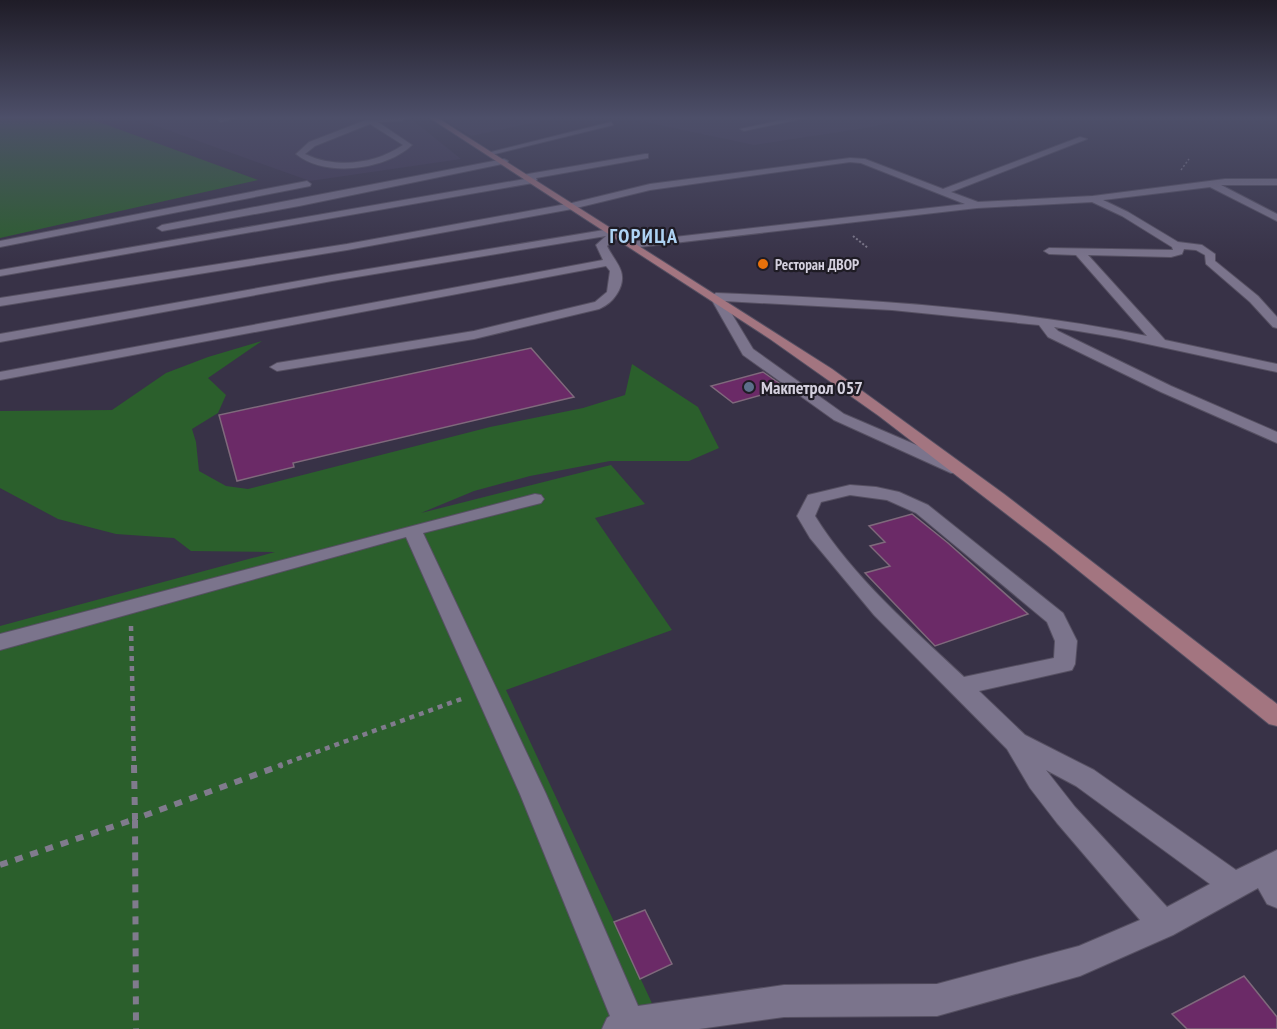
<svg xmlns="http://www.w3.org/2000/svg" width="1277" height="1029" font-family="'PT Sans Narrow',sans-serif">
  <style>
    .built { fill: #413854 }
    .green { fill: #2b5f2c }
    .building { fill: #6b2a67; stroke: #7f697c; stroke-width: 1.5 }
    .lines { fill: none; stroke-linecap: round; stroke-linejoin: round }
    .minor-casing { stroke: #565062; stroke-width: 2 }
    .major-casing { stroke: #565062; stroke-width: 2 }
    .path-far3 { stroke: #807b8d; stroke-width: 1.5; stroke-dasharray: 2 2; stroke-linecap: butt }
    .path-far2 { stroke: #807b8d; stroke-width: 2; stroke-dasharray: 2 2; stroke-linecap: butt }
    .path-far1 { stroke: #807b8d; stroke-width: 4.5; stroke-dasharray: 5 5; stroke-linecap: butt }
    .path { stroke: #807b8d; stroke-width: 6; stroke-dasharray: 8 8; stroke-linecap: butt }
    .minor { fill: #7b748c; fill-rule: evenodd }
    .major { fill: #a37580; fill-rule: evenodd }
    .food-dot { fill: #e8710a; stroke: #1f1c25; stroke-width: 2 }
    .service-dot { fill: #5c6f8a; stroke: #1f1c25; stroke-width: 2 }
    .labels { text-anchor: middle; dominant-baseline: central; stroke-width: 4.5; stroke-linejoin: round; paint-order: stroke }
    .far-poi-label { font-size: 15px; font-weight: bold; fill: #d4d0de; stroke: #1f1c25; text-anchor: start }
    .poi-label { font-size: 18px; font-weight: bold; fill: #d4d0de; stroke: #1f1c25; text-anchor: start }
    .far-district-label { font-size: 20px; font-weight: bold; letter-spacing: 1.5px; fill: #aed3f4; stroke: #1f1c25 }
  </style>
  <rect width="100%" height="100%" fill="#383247"/>
  <path class="built" d="M134,118H410L461,159L310,181Z
    M440,118H555L471,136Z
    M626,118H912L866,128L754,145Z"/>
  <path class="green" d="M0,118H88L258,180L0,238Z
    M262,341L208,378L226,395L218,413L192,429L196,442L199,471L226,486L248,489L490,427L583,408L625,395L632,364L698,407L719,448L689,461H610L530,476L474,491L421,513L611,465L645,504L595,518L672,630L506,690L664,1029H0V626L275,552L191,551L174,538L116,534L58,519L0,488V411L112,410L166,373L208,357Z"/>
  <path class="building" d="M531,348L574,397L293,463L294,467L237,481L219,415Z
    M763,372L786,388L733,403L711,386Z
    M912,514L948,543L1028,614L935,646L865,573L890,566L870,546L885,542L869,526Z
    M645,910L672,964L640,979L614,922Z
    M1244,976L1277,1017V1029H1187L1172,1014Z"/>
  <g class="lines">
    <g class="minor-casing">
      <path id="minor" d="M236,118L221,122L218,120L219,118Z
        M405,118L402,121L378,122L412,145C386,170 325,178 296,154L309,142L366,120ZM370,124L403,145C375,164 336,169 305,154L315,146Z
        M790,118H806L744,131L740,129Z
        M611,122L613,125L491,155L487,153Z
        M1080,137L1087,139L951,192L978,202L1093,196L1225,179H1277V185H1221L1277,214V221L1210,187L1103,200L1128,212L1178,242L1202,245L1215,254V261L1258,296L1277,317V328L1273,327L1250,302L1206,264L1205,255L1196,250L1184,249L1182,254L1171,257L1088,255L1165,340L1277,364V372L1120,338L1054,327L1058,331L1171,386L1277,432V443L1161,392L1048,337L1039,325L892,310L724,301L753,349L844,414L963,465L965,469L963,473H951L834,420L743,355L710,297L716,293C860,299 1005,307 1147,336L1076,255L1049,254L1044,251L1049,248L1173,250L1172,247L1122,216L1092,202L977,208L631,248L626,245L631,242L965,204L861,163L850,162L650,190L572,209L347,250L0,306V298L347,244L572,203L650,184L850,158L865,159L943,189Z
        M645,154H648V158L536,178L537,180L533,183L0,276V270L525,179V175L528,174Z
        M504,159L508,161L507,163L299,206L162,231L157,228L162,225Z
        M307,181L311,184L310,186L0,247V241Z
        M610,229L619,234L607,246C610,253 619,264 621,271C626,286 613,304 599,309L474,339L277,371L270,367L277,363L474,331L595,302L607,292L610,271L606,266L0,380V372L603,260L596,245L606,236L332,281L0,342V334L332,275Z
        M850,485L876,487L899,492L928,505L1063,613L1077,641L1075,664L1072,670L979,691L1025,735L1094,770L1236,870L1277,850V908L1267,904L1258,888L1173,935L1080,976L937,1016L784,1017L699,1029H602L607,1018L610,1016L520,794L406,537L0,650V634L535,494L541,495L544,499L541,503L423,533L546,794L638,1006L784,985L937,984L1079,946L1140,920L1057,823L1030,788L1007,749L874,615L810,538L797,516L808,495ZM850,495L887,500L916,513L1047,622L1055,641L1054,658L964,677C913,629 852,576 815,516L821,502ZM1046,770L1076,786L1210,884L1167,907L1075,807Z"/>
    </g>
    <g class="major-casing">
      <path id="major" d="M430,118H438L458,131L832,369L1004,494L1277,704V726L1269,724L1048,546L879,416L770,339Z"/>
    </g>
    <path class="path-far3" d="M1181,170L1189,159"/>
    <path class="path-far2" d="M853,236L868,248"/>
    <path class="path-far1" d="M131,626L134,766
      M278,766L464,698"/>
    <path class="path" d="M134,765L135,819L282,765
      M0,865L135,819L136,1029"/>
    <use href="#minor" class="minor"/>
    <use href="#major" class="major"/>
  </g>
  <linearGradient id="sky" x2="0" y2="1"><stop stop-color="#1f1c27"/><stop offset="0.45" stop-color="#4d4f69"/><stop offset="1" stop-color="#4d4f69" stop-opacity="0"/></linearGradient>
  <rect width="1277" height="262" fill="url(#sky)"/>
  <circle class="food-dot" cx="763" cy="264" r="6"/>
  <circle class="service-dot" cx="749" cy="387" r="6"/>
  <g class="labels">
    <g class="far-poi-label">
      <text x="775" y="264">Ресторан ДВОР</text>
    </g>
    <g class="poi-label">
      <text x="761" y="387">Макпетрол 057</text>
    </g>
    <g class="far-district-label">
      <text x="644" y="236">ГОРИЦА</text>
    </g>
  </g>
</svg>
